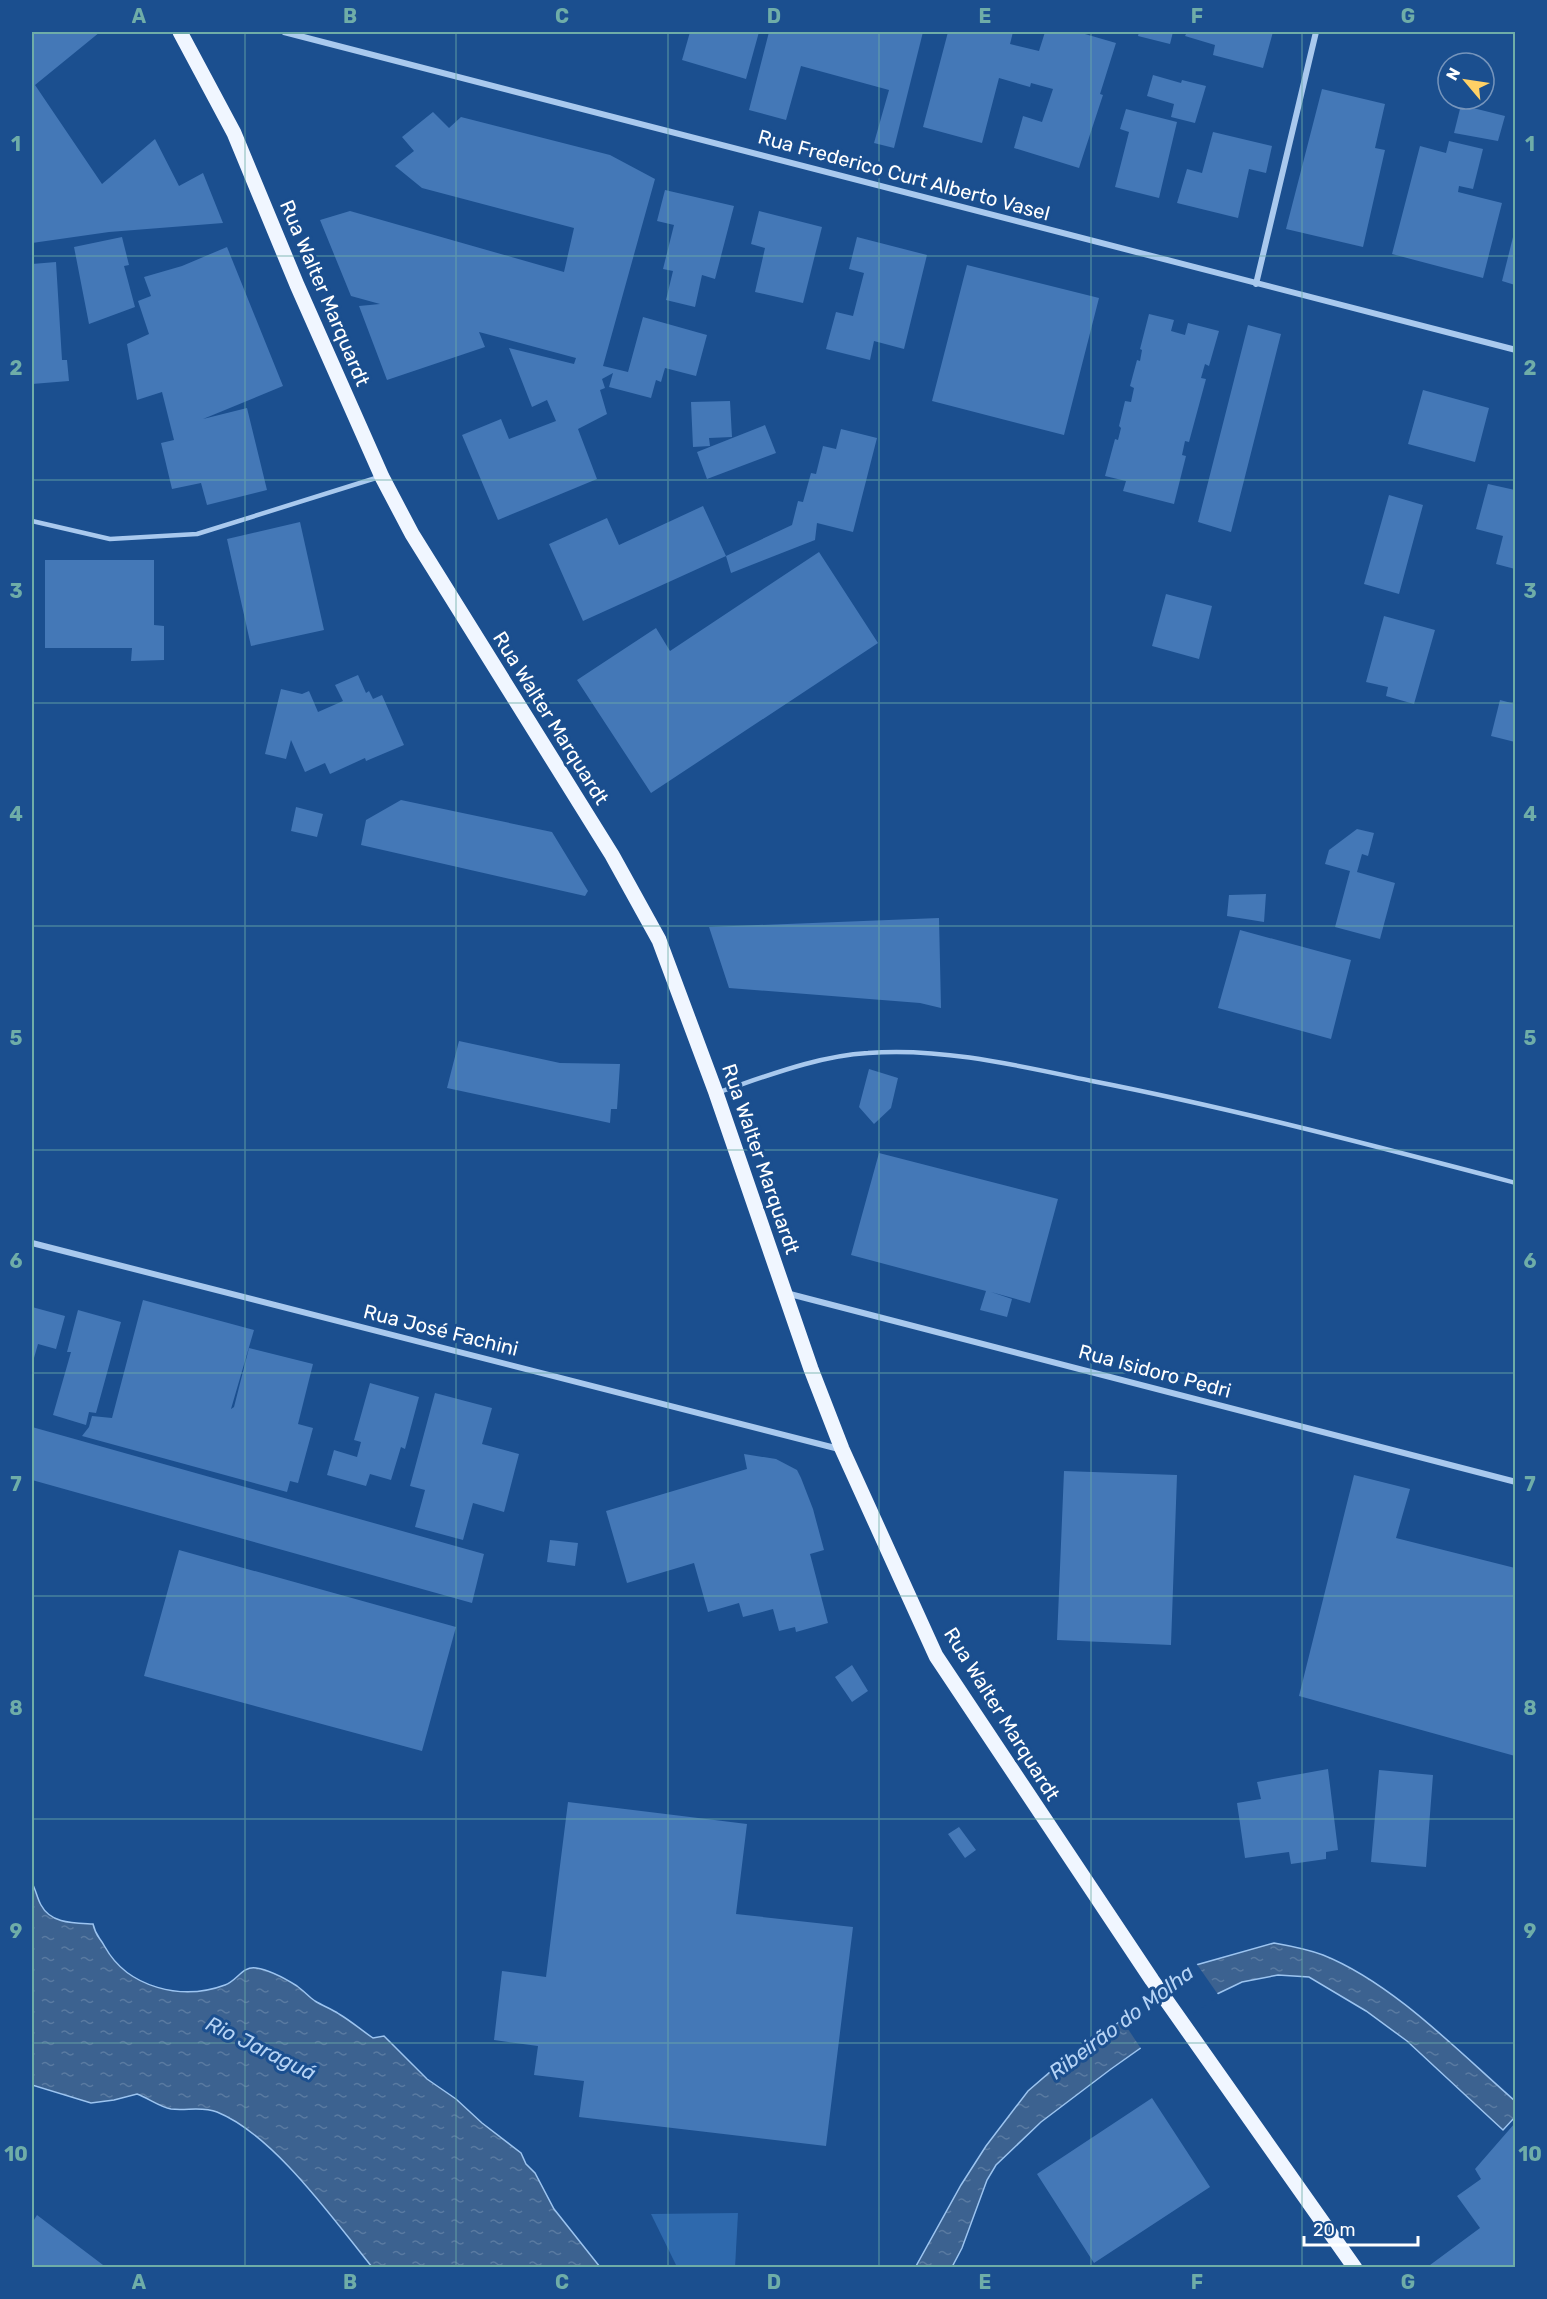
<svg xmlns="http://www.w3.org/2000/svg" width="1547" height="2299" font-family="Rubik,sans-serif">
  <style>
    .park { fill: #2e69ad }
    .water { fill: url(#water-ripples); stroke: #9cc4f0; stroke-width: 1.5 }
    .pier { fill: #1b4f8f }
    .building { fill: #4478b7 }
    .lines { fill: none; stroke-linecap: round; stroke-linejoin: round }
    .service { stroke: #a9c9ee; stroke-width: 4.5 }
    .minor { stroke: #a9c9ee; stroke-width: 6 }
    .primary { stroke: #f0f6ff; stroke-width: 15 }
    .grid { fill: none; stroke: #6fada8; stroke-width: 1.5; stroke-opacity: 0.55 }
    .labels { text-anchor: middle; dominant-baseline: central; stroke-width: 6; stroke-linejoin: round; paint-order: stroke }
    .street-label { font-size: 20px; fill: #fff; stroke: #1b4f8f }
    .water-label { font-size: 21px; font-style: italic; fill: #b5d3f5; stroke: #1b4f8f }
    .neatline { fill: none; stroke: #6fada8; stroke-width: 2 }
    .grid-label { font-size: 20px; text-anchor: middle; font-weight: bold; fill: #6fada8 }
  </style>
  <defs>
    <pattern id="water-ripples" width="26" height="14" patternUnits="userSpaceOnUse" patternTransform="scale(1.5)"><rect width="26" height="14" fill="#3c6290"/><path d="M2 4q2-2 4 0t4 0M15 11q2-2 4 0t4 0" fill="none" stroke="#597aa1"/></pattern>
  </defs>
  <rect width="100%" height="100%" fill="#1b4f8f"/>
  <path class="park" d="M738,2213L735,2268L677,2267L651,2214Z"/>
  <path class="water" d="M32,1883C36,1890 37,1898 41,1905C51,1924 74,1923 93,1924C96,1937 99,1936 105,1947C128,1988 182,2001 225,1985C237,1981 242,1966 256,1968C269,1970 286,1979 297,1986C304,1991 309,1997 315,2001C323,2006 332,2009 339,2014C351,2021 361,2030 373,2038L384,2036L427,2079L456,2099L482,2123L521,2153L526,2164L535,2173L554,2209L600,2267H372C333,2219 274,2135 217,2112C202,2106 186,2111 171,2109C160,2107 148,2098 137,2094L114,2100L91,2103L32,2085Z
    M1274,1943C1291,1946 1307,1949 1323,1955C1393,1983 1459,2052 1515,2101V2117L1503,2130L1407,2041L1366,2011L1309,1977L1278,1975L1242,1982L1217,1994L1111,2069L1041,2122L996,2165L987,2180L962,2248L952,2267L915,2268L961,2185L986,2146L1028,2091L1057,2066L1084,2052L1120,2021L1196,1965Z"/>
  <path class="pier" d="M1196,1963L1219,1996L1142,2050L1120,2017Z"/>
  <path class="building" d="M32,32H100L35,85L102,184L155,139L179,186L203,173L223,223L109,232L32,243Z
    M690,32H759L746,79L682,60Z
    M769,32H923L894,148L874,143L889,90L801,66L786,120L749,110Z
    M948,32H1013L1010,44L1039,51L1045,32H1078L1116,43L1100,94L1103,95L1079,168L1014,148L1023,116L1042,122L1053,89L1031,83L1030,87L999,78L982,143L923,127Z
    M1139,32H1173L1170,44L1138,36Z
    M1187,32H1273L1263,68L1213,55L1215,45L1185,36Z
    M1153,75L1181,83L1182,80L1206,86L1195,123L1171,117L1174,104L1147,96Z
    M1322,89L1385,104L1375,148L1385,150L1363,247L1286,229Z
    M1461,105L1505,116L1498,141L1454,133Z
    M1126,109L1177,122L1159,198L1115,187L1129,132L1120,129Z
    M433,112L449,128L461,117L610,155L655,179L603,366L628,372L643,317L707,335L696,376L665,368L661,382L656,380L651,398L609,387L613,373L602,379L605,388L600,390L607,414L578,429L597,479L498,520L462,435L501,419L509,439L556,421L547,400L532,407L509,348L574,364L576,358L479,332L485,347L387,380L359,306L380,304L351,296L320,220L350,211L564,272L574,228L422,188L395,166L414,151L402,137Z
    M1213,132L1272,146L1266,173L1249,169L1238,218L1177,203L1187,169L1202,173Z
    M1449,141L1483,149L1473,189L1459,186L1458,192L1502,203L1483,278L1392,254L1420,146L1446,153Z
    M665,190L734,206L715,279L702,275L695,307L666,300L673,271L663,269L674,225L657,221Z
    M759,211L822,227L803,303L755,292L765,248L751,244Z
    M1515,229V285L1502,281Z
    M122,237L129,265L124,266L135,307L89,324L74,247Z
    M857,237L927,255L904,349L874,341L870,360L826,349L836,312L853,316L864,273L849,269Z
    M227,247L283,386L203,419L247,408L267,490L207,505L201,483L172,489L161,443L174,440L162,392L137,400L127,344L149,334L138,301L151,296L144,277L182,266Z
    M56,262L62,360H67L69,381L32,384V264Z
    M967,265L1099,298L1064,435L932,401Z
    M1149,314L1174,320L1171,331L1185,335L1188,323L1219,331L1209,366L1205,364L1201,378L1206,379L1189,442L1185,441L1182,455L1186,456L1174,504L1123,491L1126,481L1105,476L1115,439L1118,440L1121,428L1119,426L1125,401L1131,402L1134,388L1130,386L1137,360L1140,361L1142,350L1140,349Z
    M1248,325L1281,334L1231,532L1198,522Z
    M1423,390L1489,408L1475,462L1408,444Z
    M730,401L732,437L709,438L710,446L693,447L691,402Z
    M765,425L776,453L707,479L697,452Z
    M841,429L877,438L853,532L817,523L815,540L731,573L726,556L792,525L798,501L803,502L811,473L816,474L823,446L836,449Z
    M1488,484L1515,490V569L1496,564L1503,536L1476,529Z
    M1389,495L1423,505L1399,594L1364,584Z
    M703,506L726,556L583,621L549,544L607,518L619,545Z
    M300,522L324,630L251,646L227,539Z
    M819,552L878,643L651,793L577,680L656,628L670,651Z
    M45,560H154V625L164,626V660L131,661L132,648H45Z
    M1166,594L1212,606L1199,659L1152,646Z
    M1384,616L1435,630L1414,704L1386,696L1388,687L1366,682Z
    M358,675L366,693L369,691L373,699L382,695L404,745L366,761L365,758L330,774L325,763L305,772L291,740L286,759L265,754L281,689L302,694L309,691L318,712L343,701L335,685Z
    M1500,700L1515,704V742L1491,736Z
    M401,800L552,832L588,891L585,896L361,845L366,820Z
    M296,807L323,814L317,837L291,831Z
    M1357,829L1374,833L1368,856L1362,854L1357,872L1395,883L1380,939L1335,927L1350,871L1325,864L1329,850Z
    M1266,894L1264,922L1227,916L1229,895Z
    M939,918L941,1008L920,1003L729,988L709,927Z
    M1240,930L1351,960L1331,1039L1218,1008Z
    M459,1041L560,1063L620,1064L617,1109H611L610,1123L447,1088Z
    M869,1069L898,1078L891,1108L874,1124L859,1107Z
    M879,1153L1058,1199L1030,1303L991,1292L1012,1299L1007,1317L980,1310L986,1291L851,1255Z
    M143,1300L254,1330L231,1409L234,1407L249,1348L313,1364L298,1424L313,1428L298,1483L290,1481L287,1492L82,1436L89,1427L92,1416L112,1418Z
    M32,1307L65,1316L56,1349L38,1344L32,1365Z
    M78,1310L121,1322L96,1413L89,1412L86,1425L53,1415L71,1352H67Z
    M370,1383L419,1397L405,1449L401,1447L391,1480L370,1474L366,1486L327,1475L334,1450L357,1457L361,1442L354,1440Z
    M435,1393L492,1408L482,1444L519,1454L504,1512L473,1503L463,1540L415,1527L425,1490L410,1486Z
    M32,1427L484,1554L472,1603L32,1480Z
    M744,1454L776,1459L797,1470L801,1478L813,1509L824,1550L810,1554L828,1623L796,1632L795,1627L779,1631L773,1609L743,1617L739,1603L708,1612L694,1563L627,1583L606,1511L747,1469Z
    M1064,1471L1177,1475L1171,1645L1057,1640Z
    M1354,1475L1410,1489L1396,1538L1515,1568V1756L1299,1696Z
    M550,1540L578,1543L575,1566L547,1562Z
    M179,1550L456,1627L422,1751L144,1676Z
    M852,1665L868,1691L852,1702L835,1677Z
    M1328,1769L1338,1850L1326,1852V1859L1291,1864L1289,1852L1245,1858L1237,1803L1261,1799L1257,1782Z
    M1379,1770L1433,1775L1426,1867L1371,1862Z
    M568,1802L747,1824L736,1914L853,1927L826,2146L579,2117L584,2081L534,2075L538,2046L494,2040L502,1971L546,1977Z
    M959,1827L976,1850L965,1858L948,1834Z
    M1152,2098L1210,2187L1094,2263L1037,2174Z
    M1515,2123V2268H1426L1480,2228L1457,2196L1481,2179L1475,2169Z
    M37,2215L107,2268H32V2223Z"/>
  <g class="lines">
    <path class="service" d="M32,521L110,539L197,534L379,477
      M719,1092C767,1076 817,1056 868,1053C941,1047 1020,1066 1092,1081C1235,1109 1375,1146 1516,1183"/>
    <path class="minor" d="M284,32L1516,350
      M1256,284L1316,32
      M32,1243L839,1449
      M786,1293L1516,1482"/>
    <path class="primary" d="M180,32L234,133L297,285L382,477L412,534L612,855L659,940L716,1093L811,1369L842,1449L936,1656L1152,1980L1355,2268"/>
  </g>
  <path class="grid" d="M245,32V2268M456,32V2268M668,32V2268M879,32V2268M1091,32V2268M1302,32V2268M32,256H1516M32,480H1516M32,703H1516M32,926H1516M32,1150H1516M32,1373H1516M32,1596H1516M32,1819H1516M32,2043H1516"/>
  <g class="labels">
    <g class="street-label">
      <text transform="translate(904 175) rotate(15)">Rua Frederico Curt Alberto Vasel</text>
      <text transform="translate(325 293) rotate(67)">Rua Walter Marquardt</text>
      <text transform="translate(551 718) rotate(58)">Rua Walter Marquardt</text>
      <text transform="translate(761 1159) rotate(71)">Rua Walter Marquardt</text>
      <text transform="translate(441 1330) rotate(14)">Rua José Fachini</text>
      <text transform="translate(1155 1371) rotate(15)">Rua Isidoro Pedri</text>
      <text transform="translate(1002 1714) rotate(58)">Rua Walter Marquardt</text>
    </g>
    <g class="water-label">
      <text transform="translate(1121 2022) rotate(-37)">Ribeirão do Molha</text>
      <text transform="translate(261 2048) rotate(26)">Rio Jaraguá</text>
    </g>
  </g>
  <rect width="1547" height="2299" fill="none" stroke="#1b4f8f" stroke-width="66"/>
  <g transform="translate(1466 81) rotate(299)"><circle r="28" fill="#1b4f8f" stroke="#7695bc" stroke-width="1.5"/>
  <path d="M0-4.5L10 22L0 15L-10 22Z" fill="#ffd166"/>
  <text y="-9" font-size="16" font-weight="bold" text-anchor="middle" fill="#ffffff">N</text>
  </g>
  <path d="M1304 2236v9h114v-9" fill="none" stroke="#ffffff" stroke-width="3"/>
  <text x="1313" y="2236" font-size="18" fill="#ffffff" stroke="#1b4f8f" stroke-width="4.5" paint-order="stroke">20 m</text>
  <rect x="33" y="33" width="1481" height="2233" class="neatline"/>
  <g class="grid-label">
    <text x="139" y="23">A</text>
    <text x="350" y="23">B</text>
    <text x="562" y="23">C</text>
    <text x="774" y="23">D</text>
    <text x="985" y="23">E</text>
    <text x="1197" y="23">F</text>
    <text x="1408" y="23">G</text>
    <text x="16" y="151">1</text>
    <text x="1530" y="151">1</text>
    <text x="16" y="375">2</text>
    <text x="1530" y="375">2</text>
    <text x="16" y="598">3</text>
    <text x="1530" y="598">3</text>
    <text x="16" y="821">4</text>
    <text x="1530" y="821">4</text>
    <text x="16" y="1045">5</text>
    <text x="1530" y="1045">5</text>
    <text x="16" y="1268">6</text>
    <text x="1530" y="1268">6</text>
    <text x="16" y="1491">7</text>
    <text x="1530" y="1491">7</text>
    <text x="16" y="1715">8</text>
    <text x="1530" y="1715">8</text>
    <text x="16" y="1938">9</text>
    <text x="1530" y="1938">9</text>
    <text x="16" y="2161">10</text>
    <text x="1530" y="2161">10</text>
    <text x="139" y="2289">A</text>
    <text x="350" y="2289">B</text>
    <text x="562" y="2289">C</text>
    <text x="774" y="2289">D</text>
    <text x="985" y="2289">E</text>
    <text x="1197" y="2289">F</text>
    <text x="1408" y="2289">G</text>
  </g>
</svg>
